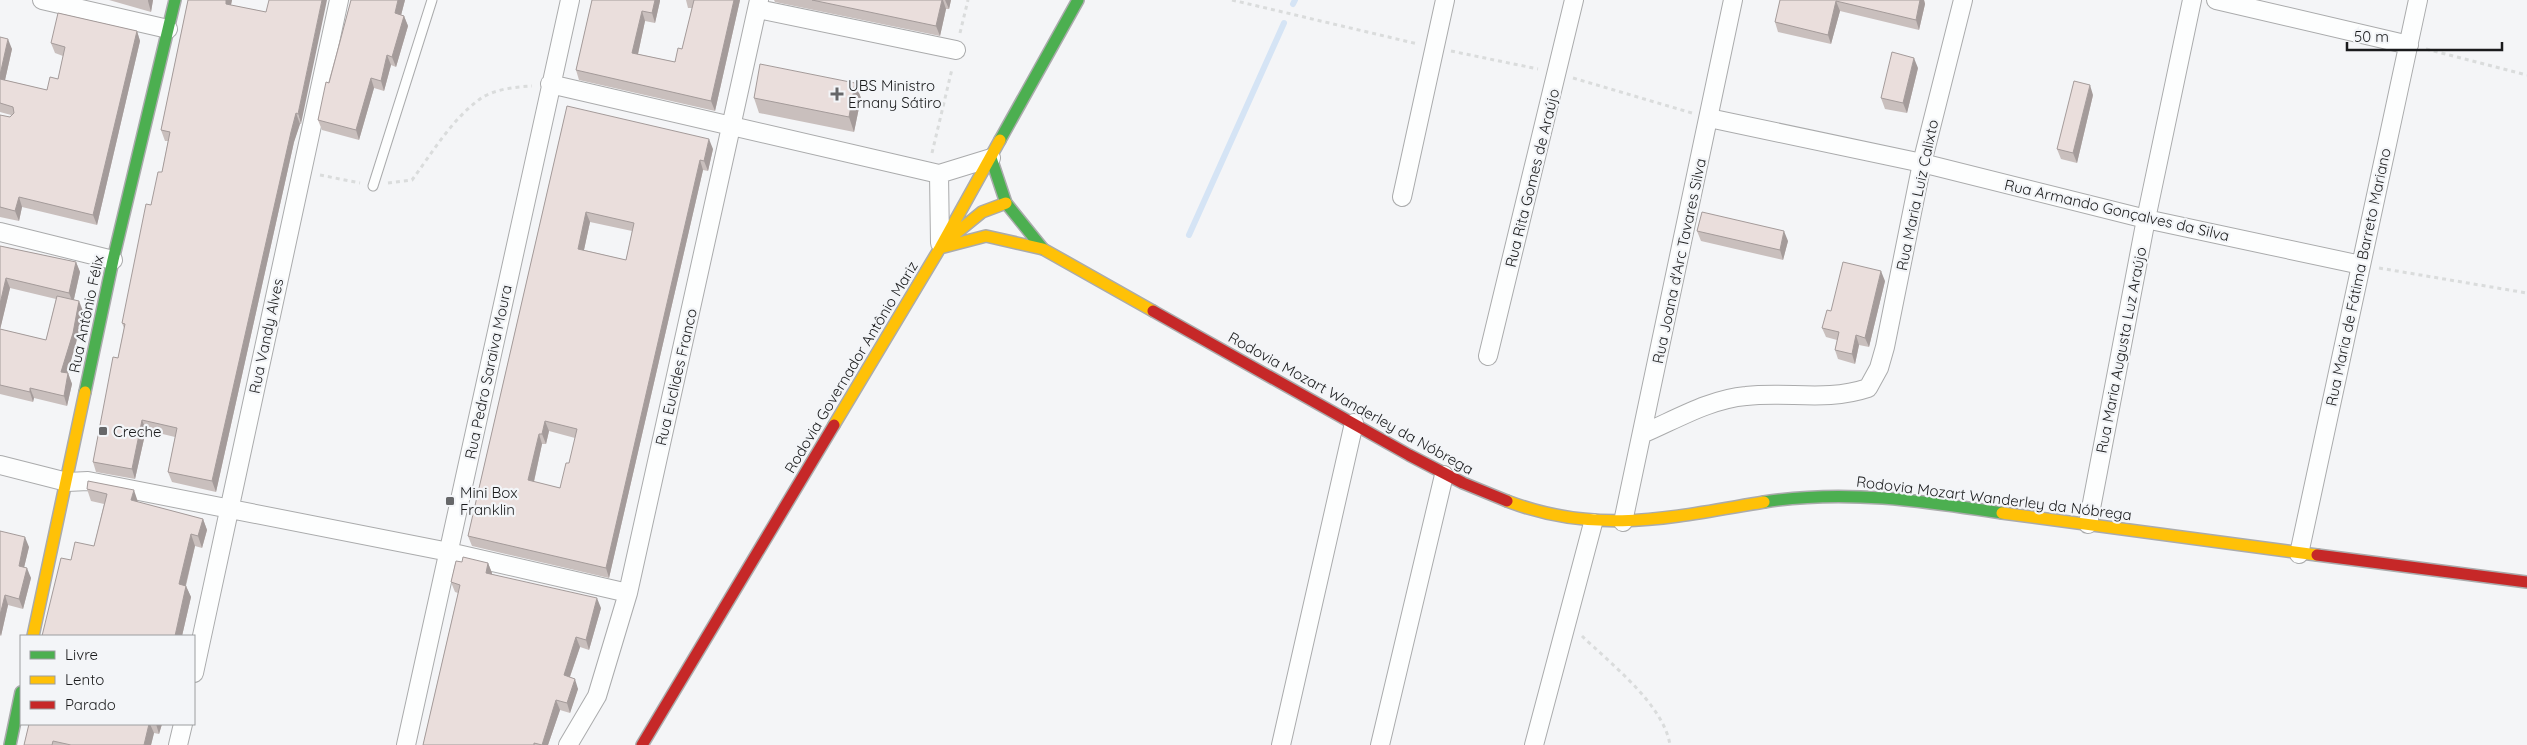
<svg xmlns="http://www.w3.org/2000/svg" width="2527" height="745" font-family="Quicksand,sans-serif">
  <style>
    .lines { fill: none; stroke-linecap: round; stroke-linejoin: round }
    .stream { stroke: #d5e4f5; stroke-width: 6 }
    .lane-casing { stroke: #aaabac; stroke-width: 11 }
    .street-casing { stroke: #aaabac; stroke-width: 20 }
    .fast-casing { stroke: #aaabac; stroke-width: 14 }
    .slow-casing { stroke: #aaabac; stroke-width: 14 }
    .jam-casing { stroke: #aaabac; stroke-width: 14 }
    .path { stroke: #dadcdc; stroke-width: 3; stroke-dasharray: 4 4; stroke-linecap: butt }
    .lane { stroke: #fdfefe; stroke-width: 9 }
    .street { stroke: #fdfefe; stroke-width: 18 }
    .fast { stroke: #4caf50; stroke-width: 11 }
    .slow { stroke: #ffc107; stroke-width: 11 }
    .jam { stroke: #c62828; stroke-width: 11 }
    .wall { fill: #c9bfbd; fill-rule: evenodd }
    .shaded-wall { fill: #a49b9a }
    .building { fill: #eadedc; stroke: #a49b9a; fill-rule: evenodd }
    .poi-dot { fill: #666769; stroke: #f3f5f8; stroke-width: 2 }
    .labels { text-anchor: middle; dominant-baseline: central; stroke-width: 4.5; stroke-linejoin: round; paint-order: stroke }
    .poi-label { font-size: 15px; fill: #1a1b1c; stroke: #f3f5f8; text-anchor: start }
    .street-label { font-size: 15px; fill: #1a1b1c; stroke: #f3f5f8 }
  </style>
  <rect width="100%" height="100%" fill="#f4f5f7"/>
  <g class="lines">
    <path class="stream" d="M1293,4L1295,0
      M1189,235L1284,23"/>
    <g class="lane-casing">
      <path id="lane" d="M373,186L432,0"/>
    </g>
    <g class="street-casing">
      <path id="street" d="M42,0L168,29
        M2216,0L2409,45
        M758,9L956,50
        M550,84L939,174L991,158
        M1709,118L1922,163L2146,219L2361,265
        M939,174L940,243
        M1402,197L1445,0
        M0,232L113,260
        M1488,356L1574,0
        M1642,434C1675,420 1710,399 1746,396C1788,391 1826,402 1868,388L1879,368L1885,347L1922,163L1963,0
        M0,465L67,482L88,481L449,552L628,593
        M1623,522L1733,0
        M2088,524L2146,219L2192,0
        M2299,554L2418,0
        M194,673L339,0
        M178,745L183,724
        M406,745L570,0
        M568,745L597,696L628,593L759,0
        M1281,745L1354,423
        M1380,745L1444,475
        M1534,745L1593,523"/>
    </g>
    <g class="fast-casing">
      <path id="fast" d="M1000,140L1078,0
        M991,158L1006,203L1043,249
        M85,392L113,260L175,0
        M1764,502C1845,489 1923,501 2002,513
        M10,745L21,692"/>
    </g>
    <g class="slow-casing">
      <path id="slow" d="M950,238L982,212L1006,203
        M940,248L986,236L1043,249L1153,311
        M834,425L940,248L1000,140
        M1507,501C1598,536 1673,517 1764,502
        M2002,513L2317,555
        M33,636L85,392"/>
    </g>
    <g class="jam-casing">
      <path id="jam" d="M1153,311L1409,455L1463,483L1507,501
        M2317,555L2527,582
        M642,745L834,425"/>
    </g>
    <path class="path" d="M1232,0L1418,44
      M960,33L968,0
      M2426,49L2527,75
      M1451,51L1538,69
      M1573,78L1692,113
      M932,153L952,69
      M320,175L360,183
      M388,183L412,180C432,153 452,119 480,99C494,89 515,87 532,86
      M2379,268L2527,293
      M1582,636C1610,663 1664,705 1670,745"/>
    <use href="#lane" class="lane"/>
    <use href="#street" class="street"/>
    <use href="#fast" class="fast"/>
    <use href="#slow" class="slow"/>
    <use href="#jam" class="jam"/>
  </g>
  <path class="wall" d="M109,0H153L151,12Z
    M188,0H232L231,5L266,12L301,124H300L294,142L216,492L172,482L168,472L175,437L146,430L135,479L96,472L93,462L118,358L124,328L122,323L151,205L162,172L168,141H165L161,130Z
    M351,0H405L401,15L404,16L408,26L396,67L391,65L384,91L374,88L359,140L322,130L318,120Z
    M592,0H660V1L655,23L645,21L638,54L675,62L682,49L692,8H688L686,0H740L715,111L579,80L576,70Z
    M774,0H951L949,9H946L940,36L775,2Z
    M1780,0H1924L1925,4L1919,30L1840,11L1831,44L1778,32L1775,22Z
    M137,31L140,41L97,225L22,207L19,221L0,217V115L10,117L11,115L0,112V37L12,49L5,80L47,90L58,79L63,56L55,53L51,43Z
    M1918,68L1907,113L1885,109L1881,98Z
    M855,83L861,98L854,132L759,113L754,98Z
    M2093,95L2077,163L2061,159L2057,149Z
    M567,106L713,149L708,171L703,170L609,578L472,546L468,536ZM590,222L632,231L626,260L584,250ZM549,431L575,438L569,463L560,488L534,482L542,444H546Z
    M1697,231L1788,241L1783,260L1701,241Z
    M0,246L76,262L80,272L74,299L83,311L76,343L67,373H68L72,384L67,406L34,398L33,402L0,394ZM10,288L56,299L46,340L0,329Z
    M1885,281L1869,347L1859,345L1855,364L1838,359L1835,350L1837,340L1826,337L1822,328L1831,311Z
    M87,489L203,519L207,530L202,548L195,546L186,586L191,597L182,636H42L71,560L94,546L104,504L91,501Z
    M0,531L29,547L24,567L31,578L23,609L8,605L1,636L0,635Z
    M462,562L488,563L492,573V574L601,608L589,650L580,647L570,677L578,689L570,713L560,710L548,745H423L458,593L455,592L451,582Z
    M29,724H162L159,734L154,733L151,745H24Z"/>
  <path class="shaded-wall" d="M148,0H153L151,12L148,1Z
    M226,0H232L229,14L226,4Z
    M322,0H327L301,124L298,114Z
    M398,0H405L399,23L395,13Z
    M655,0H660V1L655,23L652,13Z
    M734,0H740L715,111L711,101Z
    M942,0H943L946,9L940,36L936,26Z
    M945,0H951L949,9Z
    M1920,0H1924L1925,4L1919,30L1916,20Z
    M1836,1L1840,11L1831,44L1828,35Z
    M642,11L645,21L636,63L632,53Z
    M404,16L408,26L396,67L392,57Z
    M137,31L140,41L97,225L93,215Z
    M8,39L12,49L3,89L0,81V75Z
    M387,55L391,65L384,91L381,81Z
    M1914,58L1918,68L1907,113L1903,103Z
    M371,78L374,88L359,140L356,130Z
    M855,83L861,98L854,132L849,117Z
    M2090,85L2093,95L2077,163L2073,153Z
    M296,113L300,124L294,142L216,492L212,481L291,132Z
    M709,139L713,149L708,171L704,161Z
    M700,160L703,170L609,578L606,568Z
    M19,197L22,207L19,221L15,211Z
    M586,212L590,222L582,259L578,249Z
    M1784,231L1788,241L1783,260L1780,250Z
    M76,262L80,272L73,303L69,293Z
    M1881,271L1885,281L1869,347L1865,338Z
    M6,278L10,288L0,330V304Z
    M79,301L83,311L76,343L65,382L61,372Z
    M1856,335L1859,345L1855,364L1852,354Z
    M68,373L72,384L67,406L64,396Z
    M30,388L34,398L33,402L30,392Z
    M142,420L146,430L135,479L132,469Z
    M545,421L549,431L546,444L542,434Z
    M539,434L542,444L532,490L528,480Z
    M134,490L138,502L131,500Z
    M203,519L207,530L202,548L198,536Z
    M191,534L195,546L183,596L179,584Z
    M25,537L29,547L22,576L19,566Z
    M488,563L492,573L490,583L486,573Z
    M27,568L31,578L23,609L19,599Z
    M186,586L191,597L182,636H175Z
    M5,595L8,605L1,636L0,633V615Z
    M597,598L601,608L589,650L586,640Z
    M576,637L580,647L567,685L564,675Z
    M575,679L578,689L570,713L567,703Z
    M556,700L560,710L548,745H542Z
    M149,724H150L154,733L151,745H144Z
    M156,724H162L159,734Z"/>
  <path class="building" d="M188,0H226V4L266,12L269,0H322L298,114L296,113L291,132L212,481L168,472L177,428L142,420L132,469L93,462L113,357L118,358L125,324L122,323L146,204L151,205L158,172H162L170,132L161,130Z
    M351,0H398L395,13L404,16L392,57L387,55L381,81L371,78L356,130L318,120L326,82L329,83Z
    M592,0H655L652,13L642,11L632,53L675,62L678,48L682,49L694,0H734L711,101L576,70Z
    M812,0H942L936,26Z
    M1780,0H1920L1916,20L1836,1L1828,35L1775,22Z
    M58,13L137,31L93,215L19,197L15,211L0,207V115L10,117L14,113L13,107L0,103V79L47,90L50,77L58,79L65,47L51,43Z
    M0,37L8,39L0,75Z
    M1892,52L1914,58L1903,103L1881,98Z
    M760,64L855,83L849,117L754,98Z
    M2074,81L2090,85L2073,153L2057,149Z
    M567,106L709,139L704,161L700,160L606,568L468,536ZM586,212L634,223L626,260L578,249ZM545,421L577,429L569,463H566L560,488L528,480L539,434H542Z
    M1702,212L1784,231L1780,250L1697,231Z
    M0,246L76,262L69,293L6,278L0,304Z
    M1843,262L1881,271L1865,338L1856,335L1852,354L1835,350L1839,332L1822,328L1827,310L1831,311Z
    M57,296L79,301L73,333L61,372L68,373L64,396L30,388V392L0,385V329L46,340Z
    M88,481L134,490L131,500L203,519L198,536L191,534L179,584L186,586L175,636H42L61,558L71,560L75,542L94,546L107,494L87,489Z
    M0,531L25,537L19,566L27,568L19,599L5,595L0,615Z
    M463,557L488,563L486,573L597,598L586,640L576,637L564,675L575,679L567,703L556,700L542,745L534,743V745H423L460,585L451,582L456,561L462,562Z
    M29,724H149L144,745H71L53,741L52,745H24Z"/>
  <g class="poi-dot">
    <path d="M834.5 86.5h5v5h5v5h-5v5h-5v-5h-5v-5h5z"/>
    <rect x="98" y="426" width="10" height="10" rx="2.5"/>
    <rect x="445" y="496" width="10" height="10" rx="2.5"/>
  </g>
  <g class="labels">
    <g class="poi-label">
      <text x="848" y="85">UBS Ministro<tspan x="848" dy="17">Ernany Sátiro</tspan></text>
      <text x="113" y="431">Creche</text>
      <text x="460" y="492">Mini Box<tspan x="460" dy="17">Franklin</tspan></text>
    </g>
    <g class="street-label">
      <text transform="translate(1532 178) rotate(-76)">Rua Rita Gomes de Araújo</text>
      <text transform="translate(1917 195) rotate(-78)">Rua Maria Luiz Calixto</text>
      <text transform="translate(2117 210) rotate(13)">Rua Armando Gonçalves da Silva</text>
      <text transform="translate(1679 261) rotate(-78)">Rua Joana d'Arc Tavares Silva</text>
      <text transform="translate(2358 277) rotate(-78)">Rua Maria de Fátima Barreto Mariano</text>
      <text transform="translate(86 314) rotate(-78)">Rua Antônio Félix</text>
      <text transform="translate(266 336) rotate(-78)">Rua Vandy Alves</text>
      <text transform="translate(2121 350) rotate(-79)">Rua Maria Augusta Luz Araújo</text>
      <text transform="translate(851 367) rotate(-59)">Rodovia Governador Antônio Mariz</text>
      <text transform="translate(488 372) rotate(-78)">Rua Pedro Saraiva Moura</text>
      <text transform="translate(676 377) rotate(-77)">Rua Euclides Franco</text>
      <text transform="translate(1351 403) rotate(29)">Rodovia Mozart Wanderley da Nóbrega</text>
      <text transform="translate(1994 498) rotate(7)">Rodovia Mozart Wanderley da Nóbrega</text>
    </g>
  </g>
  <rect x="20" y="635" width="175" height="90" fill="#f3f5f8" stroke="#9c9ea0"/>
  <rect x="30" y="651" width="25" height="8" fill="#4caf50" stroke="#9c9ea0"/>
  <text x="65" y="660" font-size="15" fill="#1a1b1c">Livre</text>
  <rect x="30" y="676" width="25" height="8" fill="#ffc107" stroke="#9c9ea0"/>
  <text x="65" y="685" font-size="15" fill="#1a1b1c">Lento</text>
  <rect x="30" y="701" width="25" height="8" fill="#c62828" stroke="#9c9ea0"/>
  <text x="65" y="710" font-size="15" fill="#1a1b1c">Parado</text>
  <path d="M2347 42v8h155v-8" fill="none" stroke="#1a1b1c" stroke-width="2.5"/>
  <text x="2354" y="42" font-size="15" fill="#1a1b1c" stroke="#f3f5f8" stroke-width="4" paint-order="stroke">50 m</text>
</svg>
